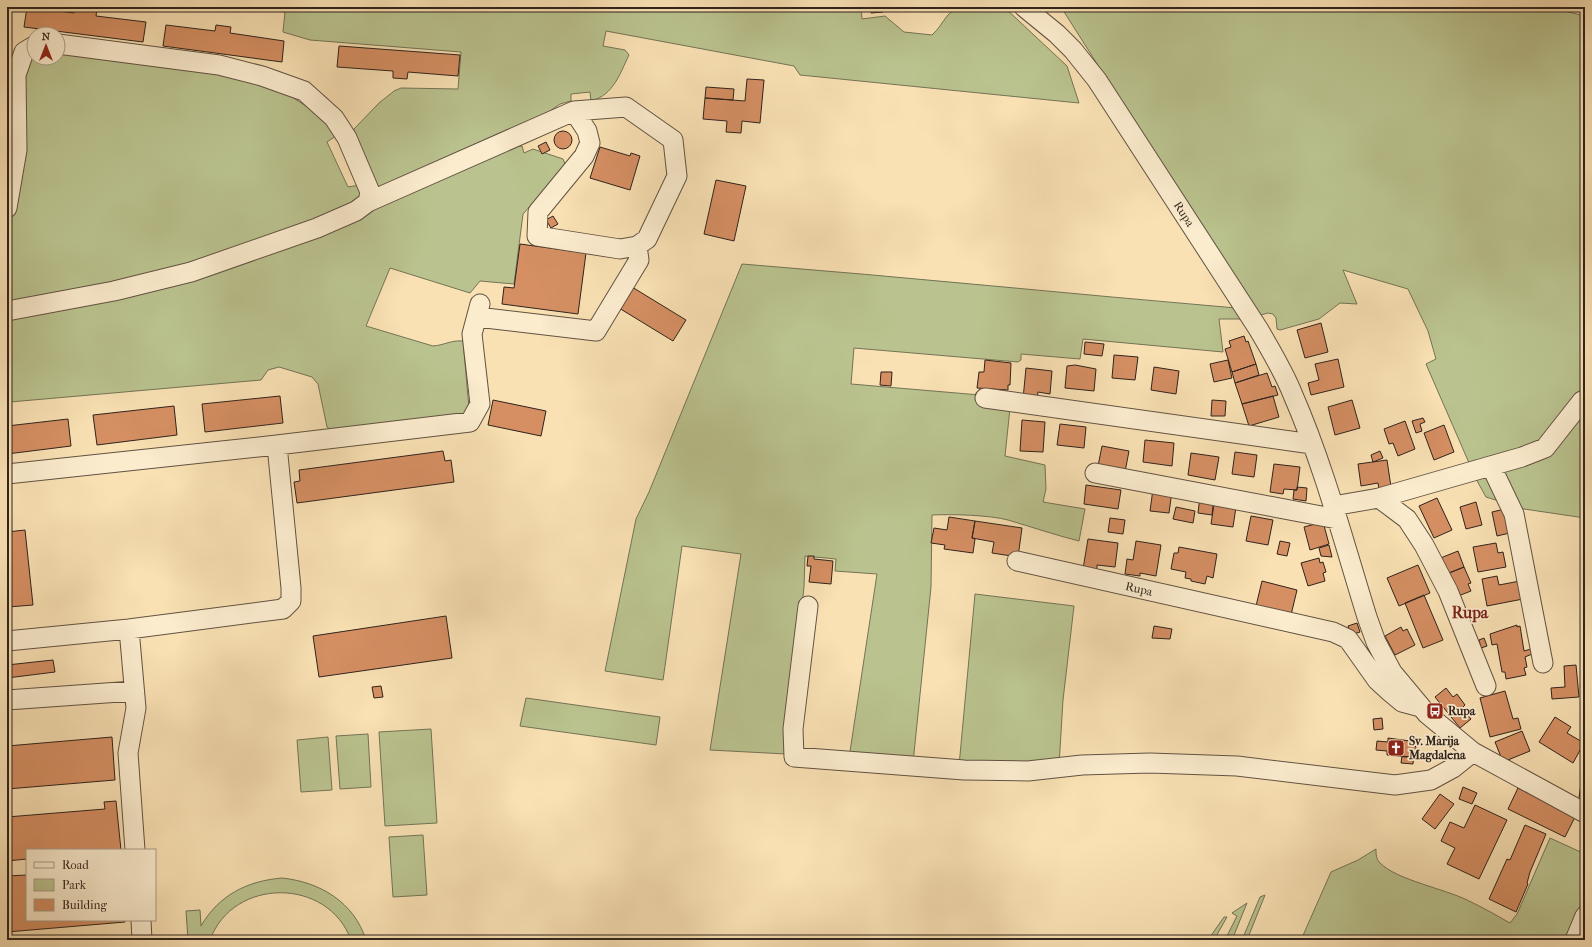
<svg xmlns="http://www.w3.org/2000/svg" width="1592" height="947" font-family="'IM FELL French Canon',serif">
  <style>
    .green { fill: #bac38f; stroke: #747356 }
    .building { fill: #d58f63; stroke: #2f231c }
    .lines { fill: none; stroke-linecap: round; stroke-linejoin: round }
    .minor-casing { stroke: #625242; stroke-width: 21 }
    .minor { stroke: #fbecce; stroke-width: 19 }
    .labels { text-anchor: middle; dominant-baseline: central; stroke-width: 3.5; stroke-linejoin: round; paint-order: stroke }
    .street-label { font-size: 12px; fill: #2f231c; stroke: #fbecce }
    .poi-label { font-size: 12px; font-weight: bold; fill: #2f231c; stroke: #fbecce; text-anchor: start }
    .district-label { font-size: 16px; font-weight: bold; fill: #7a1f14; stroke: #fbecce }
  </style>
  <rect width="100%" height="100%" fill="#f9e1b4"/>
  <filter id="stains"><feTurbulence type="fractalNoise" baseFrequency=".005" numOctaves="4"/><feColorMatrix values="0 0 0 0 .2 0 0 0 0 .09 0 0 0 0 .02 0 0 0 .5 -.17"/></filter>
  <radialGradient id="worn" r=".72"><stop offset=".6" stop-color="#630" stop-opacity="0"/><stop offset="1" stop-color="#630" stop-opacity=".3"/></radialGradient>
  <path class="green" d="M253,7H861L862,19L885,16L904,32L932,35C939,29 942,22 948,15C960,1 988,7 1004,7L1067,66L1079,103L800,75L794,66L606,31L603,46L625,50L629,55C620,73 614,95 591,101L590,92L571,94V101L560,104L550,111L386,189L377,187L353,141L354,129L379,103L394,91L401,88L458,89L461,52L310,40L283,32L285,12Z
    M1061,7H1548L1585,16V518L1524,509L1486,497L1476,479L1426,364L1436,359L1428,331L1408,289L1343,270L1357,304L1340,303L1319,319L1280,330L1277,329L1276,318L1273,314L1268,313L1257,316Z
    M34,50V58H58V50L219,71L289,95L309,108L339,134L327,142L348,187L360,185L363,192L355,204L181,270L13,301H7V217L20,74Z
    M515,146H522L524,153L533,149L563,159L566,166L523,214L514,284L480,281L470,293L390,268L366,326L433,346C445,345 451,340 463,341L469,408L463,416L334,432L327,427L318,384L312,377L279,367L268,370L261,380L10,402L7,401V319L172,284Z
    M742,264C907,277 1071,294 1236,308L1241,319H1219L1223,352L1083,339L1080,359L1021,354V360L1018,362L854,348L851,384L980,395L1010,408L1005,456L1045,465L1046,489L1043,502L1085,509L1079,541C1055,535 1032,527 1008,520C990,515 951,514 932,515L931,587L913,763L849,758L877,574L835,571L836,559L805,556L804,587L786,754L710,750L741,554L682,546L663,680L605,671L636,519L649,492Z
    M975,594L1074,606L1063,700L1059,766H959Z
    M526,698L660,717L656,745L520,726Z
    M431,729L437,823L385,826L379,732Z
    M368,734L371,787L340,789L336,736Z
    M328,737L332,790L301,792L297,740Z
    M423,835L427,895L393,897L389,837Z
    M1550,838L1585,854V893L1568,940H1301L1331,872L1358,860L1376,849C1376,854 1376,859 1380,863C1397,880 1445,889 1467,900C1482,907 1496,915 1510,923L1517,914Z
    M282,878C320,882 354,902 366,940H351C328,877 233,877 210,940H188L186,911L200,910L201,926C219,895 247,881 282,878Z
    M1265,895L1247,940H1242L1260,897Z
    M1247,903L1232,940H1225L1237,916L1232,913Z
    M1224,917H1227L1214,940H1208Z"/>
  <path class="building" d="M27,7L74,13L75,7H86L97,9L96,16L146,22L143,42L24,27Z
    M871,7H882L883,12L871,13Z
    M166,25L215,31L216,25L231,27L230,33L284,41L282,62L163,46Z
    M339,46L460,55L458,76L408,72L407,79L393,78V71L337,67Z
    M747,79L764,80L760,123L742,121L741,133L726,132L727,121L703,119L705,98L745,101Z
    M706,87L734,89L733,100L705,98Z
    M554 140a9 9 0 1 1 18 0a9 9 0 1 1-18 0Z
    M546,142L550,150L542,154L538,146Z
    M600,147L630,156L631,153L640,156L630,190L590,178Z
    M716,180L746,186L734,241L704,234Z
    M553,216L558,224L551,228L546,220Z
    M520,244L586,253L578,314L502,304L504,287L514,288Z
    M632,287L686,320L673,341L619,308Z
    M1321,323L1328,352L1305,358L1297,330Z
    M1244,336L1246,342L1248,341L1256,364L1232,372L1225,349L1231,347L1229,341Z
    M1085,342L1104,344L1102,356L1084,354Z
    M1114,355L1138,357L1135,380L1112,378Z
    M1338,359L1344,387L1311,395L1308,383L1319,380L1315,364Z
    M985,360L1011,363L1010,385H1008V390L977,388L979,372H984Z
    M1228,360L1232,378L1214,382L1210,364Z
    M1256,364L1259,375L1235,383L1232,372Z
    M1075,365L1096,369L1094,391L1065,388L1067,366Z
    M1154,367L1179,371L1176,394L1151,390Z
    M1026,368L1052,371L1050,394L1038,392L1037,401L1023,399Z
    M881,372H892L891,386L880,385Z
    M1267,373L1272,387L1275,386L1278,395L1242,404L1235,383Z
    M280,396L283,423L205,432L202,404Z
    M1273,396L1279,417L1249,426L1242,404Z
    M493,400L546,411L541,436L488,425Z
    M1212,400L1226,401L1225,416H1211Z
    M1352,400L1360,428L1335,435L1328,407Z
    M174,406L177,435L97,445L93,415Z
    M1423,418L1425,422L1420,424L1422,431L1416,433L1412,421Z
    M68,419L71,446L7,454V426Z
    M1022,420L1045,422L1043,452L1020,451Z
    M1405,421L1415,449L1398,456L1393,443L1389,444L1384,429Z
    M1060,424L1086,427L1084,448L1057,445Z
    M1444,425L1454,452L1434,460L1424,433Z
    M1145,440L1174,443L1172,466L1143,462Z
    M1102,446L1129,451L1125,472L1098,466Z
    M443,451L445,461L451,460L454,482L297,503L294,482L300,481L299,470Z
    M1380,451L1383,458L1373,462L1371,455Z
    M1235,452L1257,455L1254,477L1232,474Z
    M1191,453L1219,457L1215,480L1188,475Z
    M1387,460L1391,487L1379,489L1378,483L1361,486L1358,464Z
    M1274,464L1300,467L1297,490L1284,489L1283,494L1270,492Z
    M1086,485L1121,490L1118,509L1084,504Z
    M1297,487L1307,488L1306,501L1293,499L1294,490H1297Z
    M1153,489L1172,491L1169,513L1150,511Z
    M1200,496L1214,498L1212,515L1198,513Z
    M1437,498L1452,530L1434,538L1419,506Z
    M1476,502L1482,525L1466,529L1460,507Z
    M1214,504L1236,507L1233,527L1211,524Z
    M1176,507L1195,511L1193,523L1173,519Z
    M1509,508L1514,532L1497,536L1492,512Z
    M1251,516L1273,520L1268,545L1246,541Z
    M949,517L975,521L972,538L975,539L973,553L944,549L945,545L931,543L934,528L947,530Z
    M1110,518L1125,520L1123,534L1108,532Z
    M975,521L1022,528L1018,557L992,553L994,542L972,538Z
    M1323,522L1329,544L1310,550L1304,527Z
    M25,530L33,605L8,607L7,532Z
    M1088,539L1118,543L1115,567L1097,565V570L1083,569Z
    M1136,541L1161,545L1156,576L1140,573V576L1125,574L1127,559L1133,560Z
    M1280,541L1290,543L1287,556L1277,554Z
    M1496,543L1498,553L1503,552L1506,567L1478,572L1473,547Z
    M1329,545L1332,557L1321,556L1319,548Z
    M1179,547L1217,554L1213,578L1207,576L1205,584L1191,581V579L1185,578L1186,572L1171,569L1174,553H1178Z
    M1458,551L1464,567L1444,575L1438,559Z
    M808,556H814V559L833,561L831,584L809,582L811,566H807Z
    M1319,558L1320,563L1323,562L1326,572L1323,573L1325,581L1308,586L1301,563Z
    M1418,565L1430,593L1399,606L1387,578Z
    M1464,567L1471,583L1468,584L1471,591L1453,598L1444,575Z
    M1497,576L1499,585L1520,581L1523,599L1487,606L1482,579Z
    M1262,581L1297,590L1291,615L1256,606Z
    M1424,595L1443,640L1423,648L1405,603Z
    M446,616L452,658L319,677L313,636Z
    M1357,623L1360,632L1351,635L1348,626Z
    M1517,625V627L1520,626L1524,651L1531,649L1532,654L1525,657L1527,667L1524,668L1526,675L1506,679L1505,672H1502L1497,644L1492,645L1490,634Z
    M1154,626L1172,629L1170,639L1152,638Z
    M1401,627L1403,631L1407,629L1415,645L1395,655L1385,636Z
    M1484,638L1487,646L1481,648L1479,640Z
    M53,660L55,672L7,678V665Z
    M1576,665L1579,697L1552,699L1551,688L1565,687L1564,666Z
    M381,686L383,697L374,698L372,687Z
    M1446,688L1453,697L1457,694L1465,705L1462,708L1471,719L1460,728L1435,697Z
    M1505,691L1513,719L1518,718L1521,729L1490,737L1480,698Z
    M1555,717L1571,727L1567,733L1584,743L1573,763L1539,742Z
    M1382,718L1383,729L1374,730L1373,719Z
    M1522,731L1530,751L1503,762L1495,742Z
    M112,737L115,780L7,789V746Z
    M1388,738L1410,741L1416,747L1415,752L1411,756L1406,757L1387,755V751L1376,750L1377,741L1388,742Z
    M1414,754L1413,764L1401,763L1402,756L1409,757Z
    M1585,761V798L1579,797Z
    M1463,787L1477,793L1472,804L1459,799Z
    M1518,788L1575,817L1565,837L1508,809Z
    M1440,794L1454,804L1435,829L1422,819Z
    M116,801L121,850H27V859L7,861V817L105,809L104,802Z
    M1475,805L1507,820L1479,879L1447,864L1455,848L1441,841L1450,822L1464,828Z
    M1525,825L1546,834L1530,872L1527,883L1528,884L1516,912L1489,899L1507,859L1510,860Z
    M27,875V920H125V922L7,932V876Z"/>
  <g class="lines">
    <g class="minor-casing">
      <path id="minor" d="M1024,7L1057,34L1073,50L1097,80L1259,330C1271,351 1284,372 1293,395C1324,466 1344,543 1367,617L1376,642L1392,672L1427,714L1473,752L1585,813
        M368,202L574,111L587,131L590,143L584,156L538,212L537,236L620,249L637,246L647,239L677,176L673,140L626,107L574,111
        M7,208L17,150L16,75L24,52L34,46
        M7,311L114,291L191,272L317,228L356,211L368,202L370,192L347,138L334,118L304,91L262,76L219,65L58,44
        M477,317L596,331L639,260L637,246
        M985,398L1312,444
        M1491,466L1514,514L1543,663
        M1095,473L1337,519
        M7,474L277,445
        M1379,498L1407,519L1424,545L1448,591L1486,686
        M1333,506L1379,498L1522,457L1545,448L1582,401L1585,400
        M1017,561L1333,632L1348,639L1377,680L1390,692L1402,702L1417,706
        M808,606L793,729L794,757L964,770L1028,771L1082,765L1150,763L1237,766L1395,785L1431,780L1453,768L1473,752
        M129,629L136,708L128,753L135,850
        M7,641L129,629L283,609L291,601V588L277,445L470,422L480,404L472,334L480,304
        M7,700L134,691
        M141,920L142,940
        M1575,940L1585,916"/>
    </g>
    <use href="#minor" class="minor"/>
  </g>
  <defs>
    <g id="bus-square" transform="scale(0.9)"><rect x="-9" y="-9" width="18" height="18" rx="4" fill="#8f2418" stroke="#fbecce"/><path d="M-5-6H5V4H4V6H2V4H-2V6H-4V4H-5ZM-3.5-4V0h7V-4ZM-3.5 1.2v1.5H-2V1.2ZM2 1.2v1.5H3.5V1.2Z" fill="#fff"/></g>
    <g id="church-square" transform="scale(0.9)"><rect x="-9" y="-9" width="18" height="18" rx="4" fill="#8f2418" stroke="#fbecce"/><path d="M-1.2-6h2.4v3.5h3.3v2.4h-3.3V6h-2.4V-.1h-3.3v-2.4h3.3Z" fill="#fff"/></g>
  </defs>
  <g fill-rule="evenodd">
    <use href="#bus-square" x="1435" y="711"/>
    <use href="#church-square" x="1396" y="748"/>
  </g>
  <g class="labels">
    <g class="street-label">
      <text transform="translate(1184 214) rotate(57)">Rupa</text>
      <text transform="translate(1139 589) rotate(13)">Rupa</text>
    </g>
    <g class="poi-label">
      <text x="1448" y="711">Rupa</text>
      <text x="1409" y="741">Sv. Marija<tspan x="1409" dy="14">Magdalena</tspan></text>
    </g>
    <g class="district-label">
      <text x="1470" y="612">Rupa</text>
    </g>
  </g>
  <rect width="1592" height="947" fill="none" stroke="#f9e1b4" stroke-width="24"/>
  <rect x="8" y="8" width="1576" height="931" fill="none" stroke="#2f231c" stroke-width="2"/>
  <rect x="12" y="12" width="1568" height="923" fill="none" stroke="#2f231c"/>
  <rect x="26" y="849" width="130" height="72" fill="#fbecce" stroke="#a99c87"/>
  <rect x="34" y="862" width="20" height="6" fill="#fbecce" stroke="#a99c87"/>
  <text x="62" y="869" font-size="12" fill="#2f231c">Road</text>
  <rect x="34" y="879" width="20" height="12" fill="#bac38f" stroke="#a99c87"/>
  <text x="62" y="889" font-size="12" fill="#2f231c">Park</text>
  <rect x="34" y="899" width="20" height="12" fill="#d58f63" stroke="#a99c87"/>
  <text x="62" y="909" font-size="12" fill="#2f231c">Building</text>
  <g transform="translate(46 46)"><circle r="19" fill="#fbecce" stroke="#a99c87"/>
  <path d="M0-3L7 15L0 10L-7 15Z" fill="#8f2418"/>
  <text y="-6" font-size="11" font-weight="bold" text-anchor="middle" fill="#2f231c">N</text>
  </g>
  <rect width="100%" height="100%" filter="url(#stains)"/>
  <rect width="100%" height="100%" fill="url(#worn)"/>
</svg>
